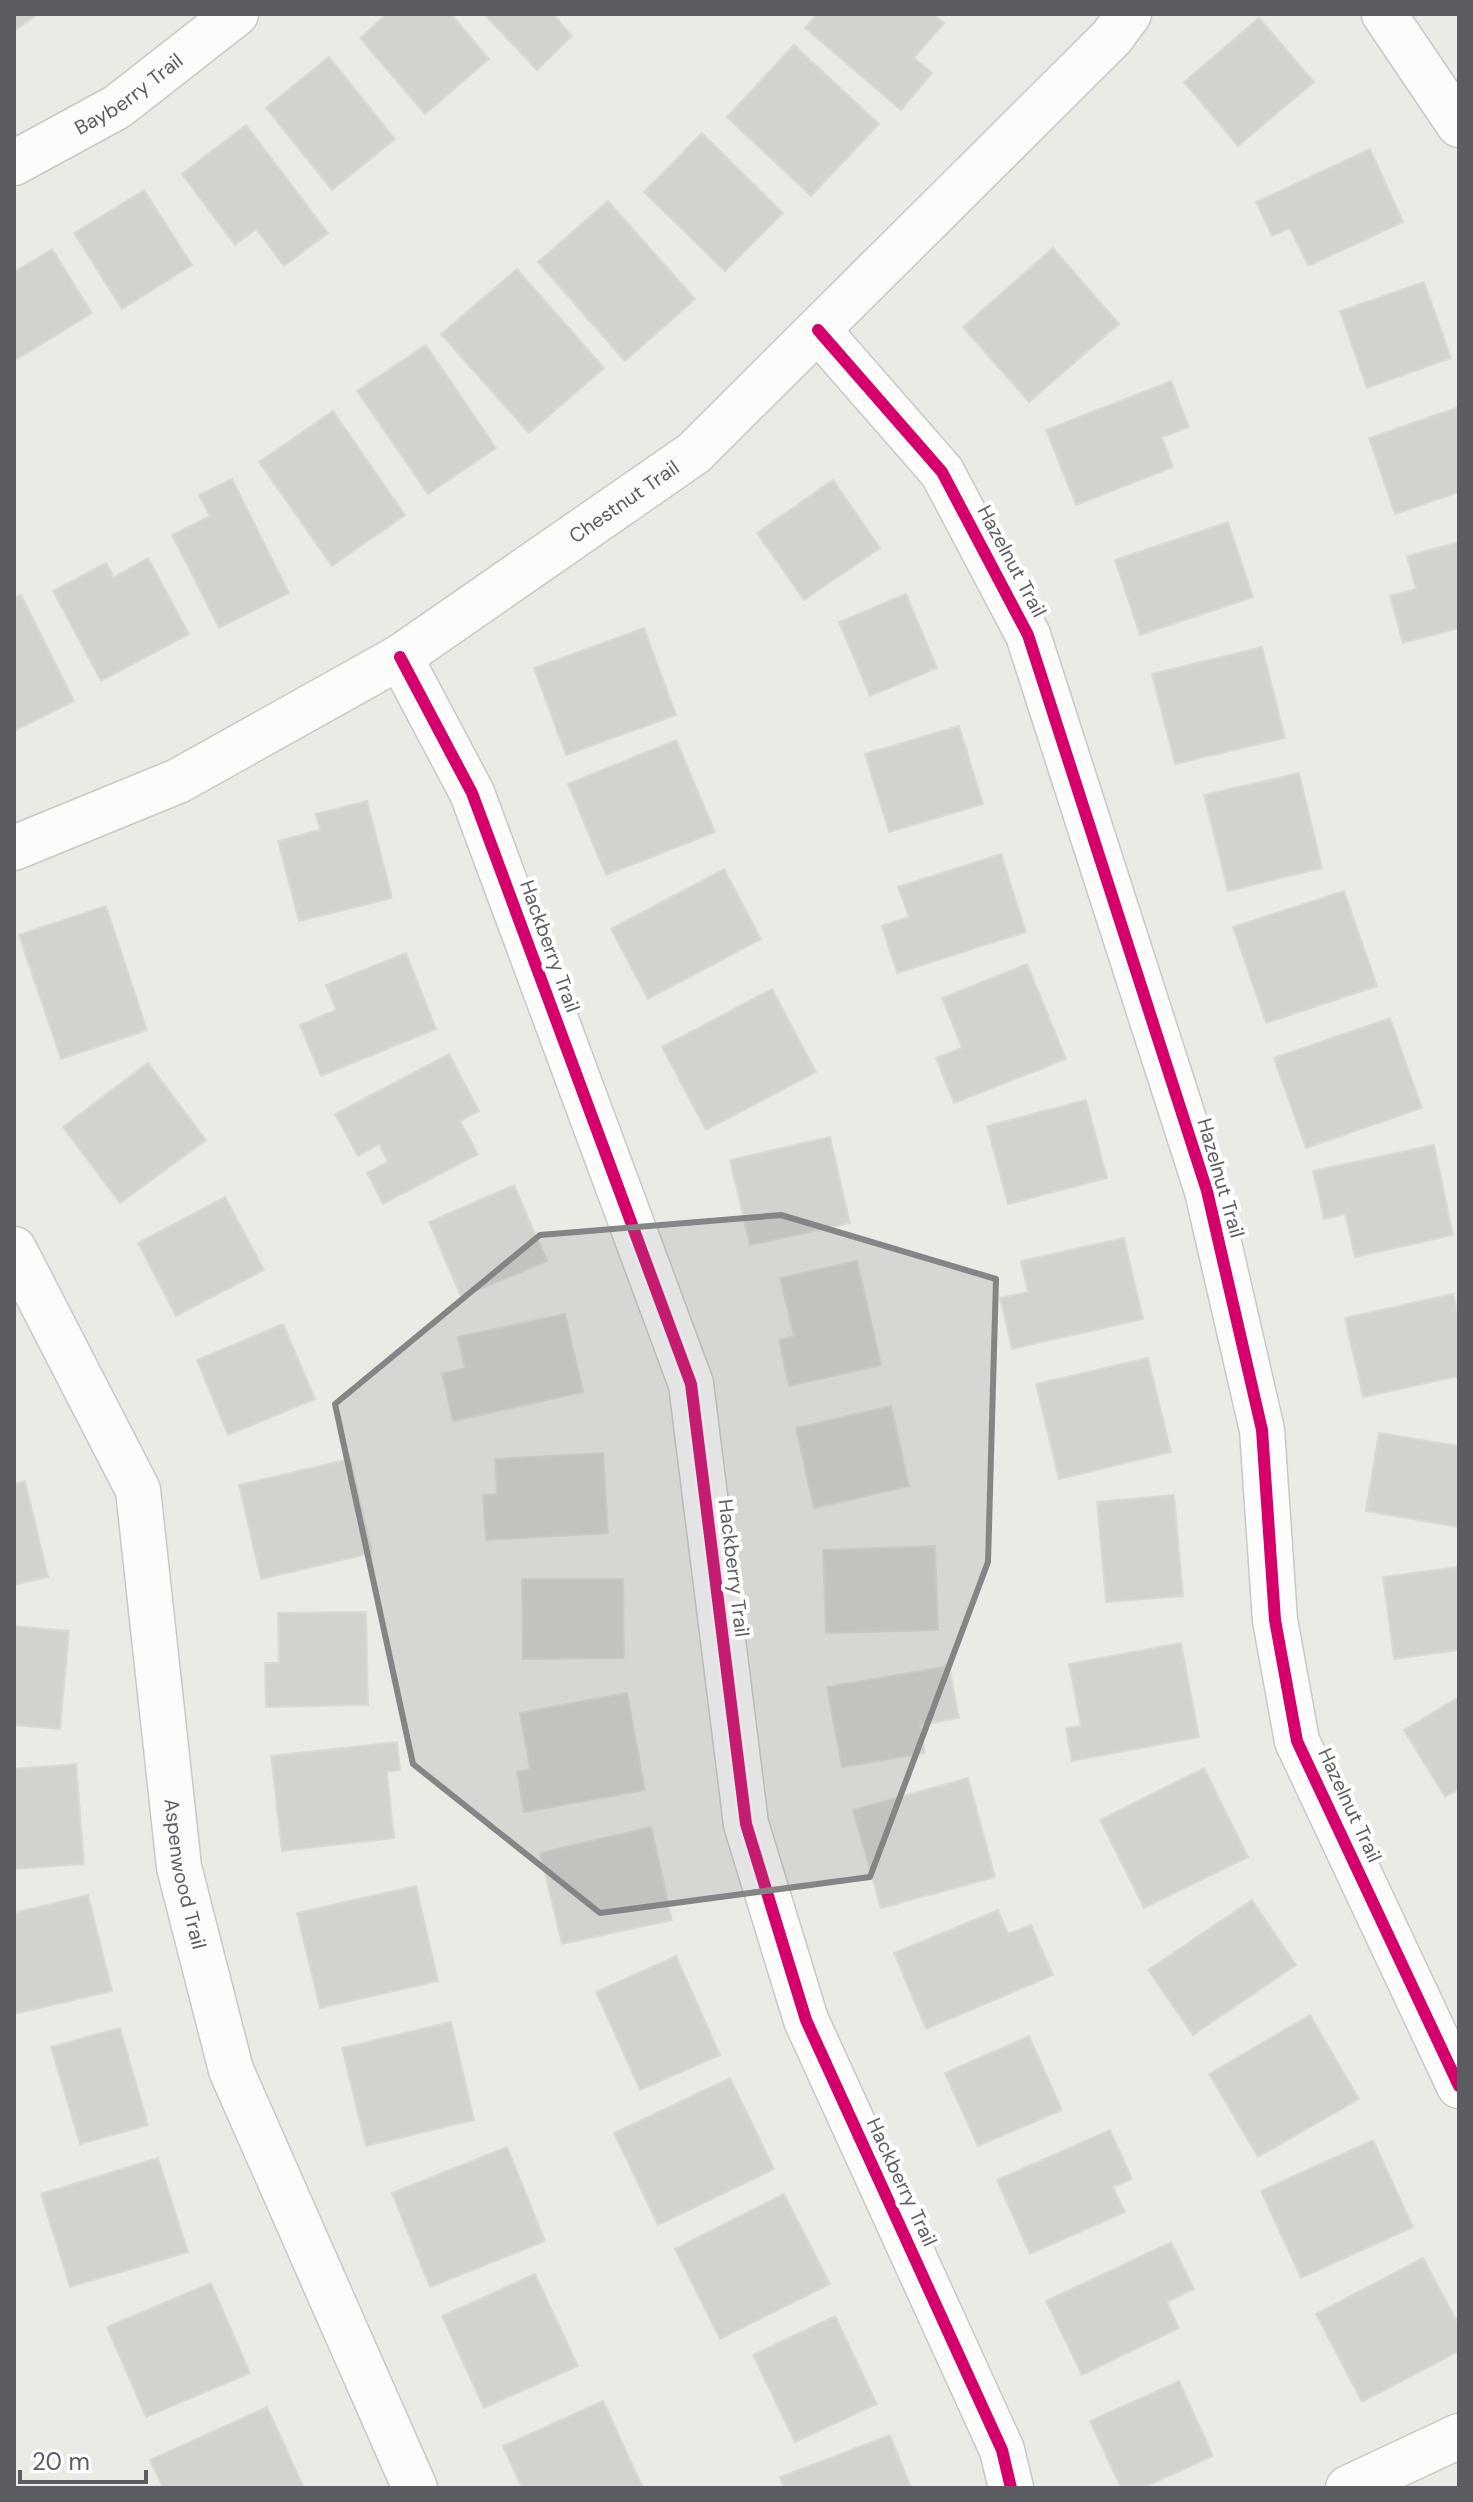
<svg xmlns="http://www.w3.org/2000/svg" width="1473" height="2502" font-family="'DM Sans',sans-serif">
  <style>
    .building { fill: #d2d2ce; stroke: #dadad4; stroke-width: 2 }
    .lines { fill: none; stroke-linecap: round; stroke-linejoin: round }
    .minor-casing { stroke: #c8c8c6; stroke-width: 47 }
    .minor { stroke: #fcfcfb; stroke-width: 44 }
    .cycleway-casing { stroke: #fff; stroke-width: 17 }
    .cycleway { stroke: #d6006c; stroke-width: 12 }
    .marked { fill: #848587; fill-opacity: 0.2; stroke: #848587; stroke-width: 6; stroke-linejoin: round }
    .labels { text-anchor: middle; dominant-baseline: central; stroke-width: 8; stroke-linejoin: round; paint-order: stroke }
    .street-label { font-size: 20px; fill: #5c5d63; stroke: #fff }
  </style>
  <rect width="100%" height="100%" fill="#ebebe5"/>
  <path class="building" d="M14,14H38L14,31Z
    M387,14H451L489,59L425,114L360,38Z
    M484,14H553L572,36L537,70Z
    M817,14H933L944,23L914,58L932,73L901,110L805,28Z
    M1259,18L1314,82L1238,146L1184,82Z
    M794,45L879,124L811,196L727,117Z
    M329,57L395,139L332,190L266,108Z
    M246,125L328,233L284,266L256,229L235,245L182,174Z
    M702,133L783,213L725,271L644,192Z
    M1370,149L1403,222L1308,266L1290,228L1272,236L1256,202Z
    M144,190L192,265L122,309L74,233Z
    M608,201L695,299L625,361L538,262Z
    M1053,248L1119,324L1029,402L963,327Z
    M52,249L92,313L14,361V272Z
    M517,269L604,368L529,433L441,334Z
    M1424,282L1451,358L1367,388L1340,311Z
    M426,345L496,448L428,494L357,391Z
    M1171,381L1189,427L1162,437L1173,467L1076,505L1046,430Z
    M1459,407V492L1395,514L1369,438Z
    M333,411L405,515L332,566L259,462Z
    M232,479L289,593L219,628L172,535L210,516L199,495Z
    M833,480L880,548L804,600L757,533Z
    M1228,522L1253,597L1140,635L1115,560Z
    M1459,542V628L1403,643L1390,596L1416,589L1407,556Z
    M148,558L189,634L101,681L53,591L106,563L114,577Z
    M906,594L937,668L870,696L839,622Z
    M21,595L74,701L14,731V598Z
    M644,628L676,715L566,755L534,668Z
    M1262,647L1285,738L1175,764L1152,674Z
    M959,726L983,804L889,832L865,754Z
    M676,740L715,832L606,875L568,784Z
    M1299,773L1322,868L1228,891L1204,795Z
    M367,801L392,898L299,921L278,841L320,830L316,814Z
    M1001,854L1026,932L897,973L882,926L909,917L898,887Z
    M724,869L761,939L648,999L611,929Z
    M1344,891L1377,986L1266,1023L1233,927Z
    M106,906L147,1030L61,1059L19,935Z
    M406,953L436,1029L321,1076L300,1025L336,1010L326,985Z
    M1027,964L1066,1059L954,1103L936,1058L962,1048L942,998Z
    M772,989L816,1072L706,1130L662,1047Z
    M1390,1018L1422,1108L1306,1148L1274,1058Z
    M449,1054L479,1111L460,1121L478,1154L383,1204L367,1173L388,1162L379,1144L358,1156L335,1114Z
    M148,1063L206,1140L120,1203L63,1127Z
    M1086,1100L1107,1178L1008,1204L987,1126Z
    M830,1137L850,1223L750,1245L730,1160Z
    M1434,1145L1453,1235L1355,1257L1345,1214L1324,1219L1313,1171Z
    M514,1185L547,1261L461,1297L429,1222Z
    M225,1197L264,1270L176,1316L138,1243Z
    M1124,1238L1143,1319L1012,1349L1000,1298L1028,1292L1021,1261Z
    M857,1261L881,1365L789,1386L779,1340L794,1336L780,1278Z
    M1453,1294L1459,1319V1376L1363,1397L1345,1318Z
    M565,1314L583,1392L453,1421L442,1374L465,1368L458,1337Z
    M283,1324L315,1399L228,1435L197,1360Z
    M1148,1358L1171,1452L1059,1479L1036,1384Z
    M891,1406L909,1486L814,1508L796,1428Z
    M1379,1433L1459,1446V1527L1366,1511Z
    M603,1453L608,1533L486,1540L483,1495L497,1494L495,1459Z
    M350,1459L372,1553L261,1579L239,1485Z
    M25,1481L48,1577L14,1585V1484Z
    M1174,1495L1183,1596L1106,1602L1097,1502Z
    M935,1546L938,1630L826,1633L823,1550Z
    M1459,1567V1650L1394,1659L1383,1577Z
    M522,1579H623L624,1658L523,1659Z
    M366,1612L368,1705L266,1707L265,1663H279L278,1613Z
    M14,1626L69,1631L60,1729L14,1725Z
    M1181,1643L1199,1737L1072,1761L1066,1728L1081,1726L1069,1664Z
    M949,1666L959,1718L920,1725L925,1753L842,1767L827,1687Z
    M627,1693L645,1790L524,1812L517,1772L530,1769L520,1713Z
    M1459,1697V1789L1445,1797L1404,1730Z
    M397,1742L400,1770L387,1772L394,1838L282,1851L271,1756Z
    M76,1764L84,1864L14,1869V1769Z
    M1204,1768L1248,1857L1144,1908L1100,1820Z
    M968,1778L995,1877L881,1908L853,1810Z
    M651,1827L672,1920L562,1944L540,1853Z
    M416,1886L438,1981L320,2008L297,1913Z
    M88,1895L112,1991L14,2014V1913Z
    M1252,1900L1296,1965L1193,2035L1148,1970Z
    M998,1910L1008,1934L1031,1925L1053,1975L926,2029L894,1953Z
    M676,1956L720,2055L640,2090L596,1992Z
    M1310,2015L1359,2099L1258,2157L1209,2074Z
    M451,2022L474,2120L366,2146L342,2048Z
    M120,2028L148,2125L80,2144L51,2047Z
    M1029,2036L1062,2110L978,2146L945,2073Z
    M730,2078L774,2169L658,2225L614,2133Z
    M1110,2130L1132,2179L1113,2187L1125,2212L1030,2254L997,2180Z
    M1373,2140L1413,2227L1301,2278L1261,2191Z
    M507,2147L545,2241L430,2287L392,2193Z
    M158,2158L188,2252L70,2287L41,2194Z
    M784,2194L830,2284L720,2339L675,2249Z
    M1171,2242L1194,2289L1167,2302L1179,2328L1082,2375L1046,2301Z
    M1423,2258L1459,2325V2351L1362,2402L1316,2314Z
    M535,2274L578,2366L484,2408L442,2316Z
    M211,2283L250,2373L146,2417L107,2327Z
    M835,2316L877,2404L795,2442L753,2355Z
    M1179,2381L1213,2456L1142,2488H1121L1090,2421Z
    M603,2401L643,2488H522L503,2446Z
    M267,2407L304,2488H163L150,2460Z
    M890,2435L911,2488H784L780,2477Z"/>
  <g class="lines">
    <g class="minor-casing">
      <g id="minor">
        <path d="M1384,14L1459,125"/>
        <path id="s1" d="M14,163L117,107L236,14"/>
        <path d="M818,330L942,472L1028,635L1207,1191L1262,1430L1275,1620L1297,1741L1459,2086"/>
        <path d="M400,657L472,793L691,1384L746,1824L806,2020L1002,2450L1011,2488"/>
        <path id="s2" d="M14,848L178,781L400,657L694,453L1112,37L1129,14"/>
        <path id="s3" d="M14,1249L138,1490L179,1867L231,2070L415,2488"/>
        <path d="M1348,2488L1459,2436"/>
      </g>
    </g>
    <use href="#minor" class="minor"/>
    <g class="cycleway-casing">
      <path id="cycleway" d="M818,330L942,472L1028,635L1207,1191L1262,1430L1275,1620L1297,1741L1459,2086
        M400,657L472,793L691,1384L746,1824L806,2020L1002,2450L1011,2488"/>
    </g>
    <use href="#cycleway" class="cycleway"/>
  </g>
  <path class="marked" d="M781,1215L996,1279L988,1562L870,1877L600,1913L413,1764L335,1404L540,1235Z"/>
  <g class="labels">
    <g class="street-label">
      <text stroke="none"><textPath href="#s1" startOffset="134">Bayberry Trail</textPath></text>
      <text stroke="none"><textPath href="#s2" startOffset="704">Chestnut Trail</textPath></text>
      <text transform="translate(1012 561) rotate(62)">Hazelnut Trail</text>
      <text transform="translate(550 946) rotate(70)">Hackberry Trail</text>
      <text transform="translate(1221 1178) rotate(74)">Hazelnut Trail</text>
      <text transform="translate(734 1568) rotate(83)">Hackberry Trail</text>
      <text transform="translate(1350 1805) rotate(65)">Hazelnut Trail</text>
      <text stroke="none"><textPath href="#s3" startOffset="658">Aspenwood Trail</textPath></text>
      <text transform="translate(902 2182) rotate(65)">Hackberry Trail</text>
    </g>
  </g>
  <rect width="1473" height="2502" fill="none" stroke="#5c5d63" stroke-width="32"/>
  <path d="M20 2470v12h126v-12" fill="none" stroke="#5c5d63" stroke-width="4"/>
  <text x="32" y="2470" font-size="24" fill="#5c5d63" stroke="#ffffff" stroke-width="6" paint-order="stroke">20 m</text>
</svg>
